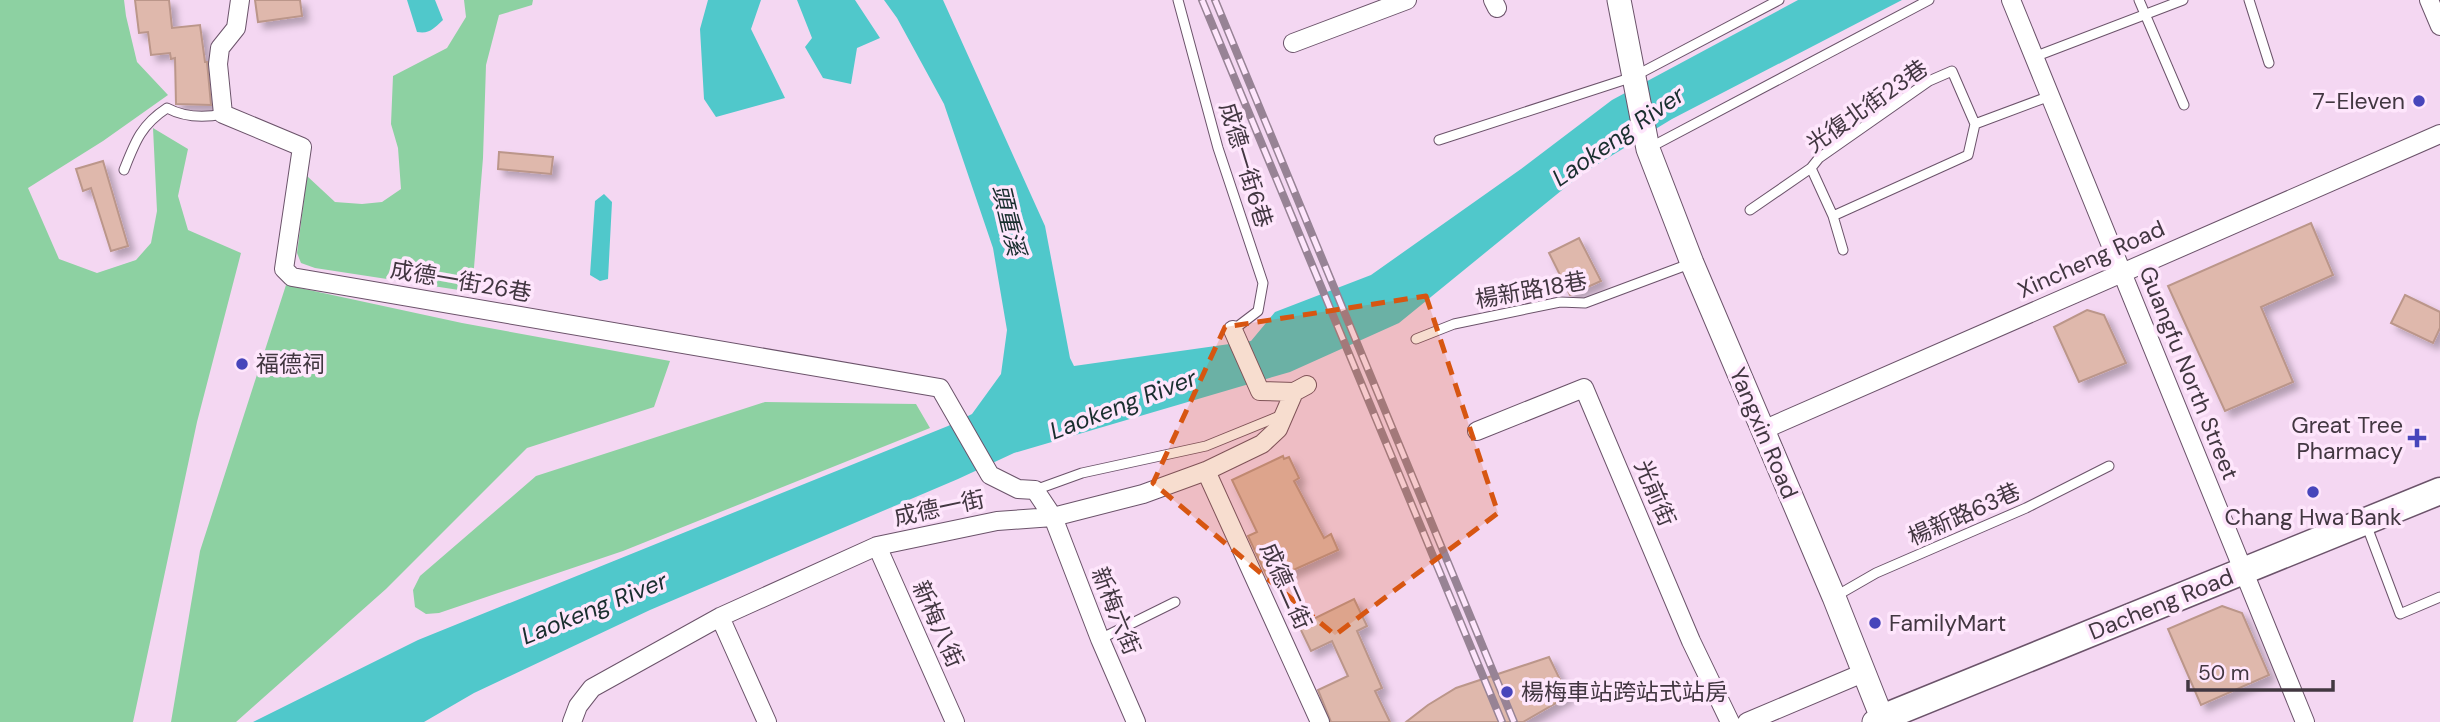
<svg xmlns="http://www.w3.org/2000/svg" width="2440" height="722" font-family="'DM Sans','Noto Sans TC',sans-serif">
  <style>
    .green { fill: #8dd1a2 }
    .water { fill: #50c8cb }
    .building { fill: #dfb8ac; stroke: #bb968a; stroke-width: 2; filter: url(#shadow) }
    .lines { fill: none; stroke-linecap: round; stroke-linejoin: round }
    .service-casing { stroke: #6b536a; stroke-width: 11 }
    .minor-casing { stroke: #6b536a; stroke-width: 20 }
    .tertiary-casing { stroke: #6b536a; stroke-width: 25 }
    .secondary-casing { stroke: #6b536a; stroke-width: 29 }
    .service { stroke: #fff; stroke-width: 9 }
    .minor { stroke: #fff; stroke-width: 18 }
    .tertiary { stroke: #fff; stroke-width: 23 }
    .secondary { stroke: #fff; stroke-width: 26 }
    .rail-casing { stroke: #978395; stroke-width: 8 }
    .rail { stroke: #fee6fc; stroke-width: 5; stroke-dasharray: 16; stroke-linecap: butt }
    .marked { fill: #d75611; fill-opacity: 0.2; stroke: #d75611; stroke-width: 5; stroke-dasharray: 14 9; stroke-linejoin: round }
    .poi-dot { fill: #4745bb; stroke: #fee6fc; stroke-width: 2.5 }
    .labels { text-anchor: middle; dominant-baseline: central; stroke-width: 7; stroke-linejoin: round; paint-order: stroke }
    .poi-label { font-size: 23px; fill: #423741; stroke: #fee6fc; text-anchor: start }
    .street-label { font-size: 23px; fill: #423741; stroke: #fee6fc }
    .water-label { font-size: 24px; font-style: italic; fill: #192e2e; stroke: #fee6fc }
  </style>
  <defs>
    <filter id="shadow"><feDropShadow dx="6" dy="6" stdDeviation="3.5" flood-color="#0004"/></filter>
  </defs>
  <rect width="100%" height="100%" fill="#f4d7f2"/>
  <path class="green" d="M0,0H124L126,16L137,62L168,95L103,141L28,188L59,259L97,273L136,260L151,243L157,211L153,128L188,149L178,196L188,230L241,253L197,422L133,722H0Z
    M464,0H533L532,5L499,15L486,65L483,158L472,292L315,268L301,263L297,253L307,176L335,202L362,204L382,202L401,189L398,148L391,124L393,76L447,48L466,17Z
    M286,285L462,323L670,361L654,407L527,448L386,589L236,722H171L200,551Z
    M765,402L916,404L930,428L623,551L439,613L426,614L415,607L413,590L420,576L536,476Z"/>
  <path class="water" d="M407,0H435L443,20C433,29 430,34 417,32Z
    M708,0H761L751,29L785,98L716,117L704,99L700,29Z
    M797,0H855L880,38L857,48L851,84L823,78L805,47L812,38Z
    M884,0H943L1045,226L1070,358L1074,366L1251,341L1275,312L1371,275L1521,169L1612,100L1798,0H1902L1672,119L1583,173L1399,323L1290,372L1014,453L958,479L650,610L474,693L424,722H253L418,640L948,426L972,414L1001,374L1007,330L993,248L944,104L897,18Z
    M604,194L612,202L608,279L600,281L590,275L595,201Z"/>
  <path class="building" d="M135,0H169L172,28L200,25L205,62H207L211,105L176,104L175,58L171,59L170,53L151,55L148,32L139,33Z
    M255,0H300L302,16L258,22Z
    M499,152L553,157L551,174L498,169Z
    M103,161L128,246L111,251L91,188L83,191L76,169Z
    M2311,223L2333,275L2261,307L2293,382L2225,411L2168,286Z
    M1579,238L1601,281L1570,295L1549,253Z
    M2405,295L2440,312V328L2433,343L2391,323Z
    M2087,310L2104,315L2126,363L2079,382L2054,327Z
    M1283,456L1284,459L1289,457L1299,478L1294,481L1324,538L1331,534L1338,550L1269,581L1248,536L1257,532L1232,480Z
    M1354,599L1367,626L1357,631L1382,688L1375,691L1390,722H1331L1318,690L1348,676L1332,641L1311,651L1299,626Z
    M2222,606L2242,613L2269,675L2201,705L2168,629Z
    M1549,657L1568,696L1523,722H1406L1428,705L1456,688Z"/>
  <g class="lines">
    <g class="service-casing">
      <path id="service" d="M1178,0L1218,148L1263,283L1258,311L1233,330
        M2139,0L2184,105
        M2249,0L2269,63
        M2034,57L2183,0
        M1975,124L1968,155L1833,216L1811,168L1819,158L1929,81L1952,71L1975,124L2050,96
        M1439,140L1633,77L1779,0
        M1649,148L1929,0
        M124,170C135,142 141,125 167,108C184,117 204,118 223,114
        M1750,210L1811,168
        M1833,216L1843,250
        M1416,339L1454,324L1560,302L1585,303L1692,263
        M1035,490L1082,473L1206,446L1282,415
        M2366,524L2400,614L2440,597
        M1836,596L1876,573L2026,508L2109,466
        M1100,639L1175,602"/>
    </g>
    <g class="minor-casing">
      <path id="minor" d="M240,0L236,28L220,48L218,64L223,114L302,147L284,269L292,277L940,388L990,475L1018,489L1035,490L1053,517L1100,639L1136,722
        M1493,0L1497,8
        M2011,0L2305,722
        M2429,0L2440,26
        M1293,43L1407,0
        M1233,330L1260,391L1294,392
        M1763,430L2440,134
        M1477,431L1584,388L1691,641L1730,722
        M1206,471L1320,722
        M877,546L955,722
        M720,617L767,722
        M572,722L578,706L592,688L720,617L877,546L997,521L1053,517L1143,494L1206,471L1262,444L1278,429L1294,392L1307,385
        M1747,722L1863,673"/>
    </g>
    <g class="tertiary-casing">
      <path id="tertiary" d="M1619,0L1648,149L1692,263L1834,597L1882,718L1874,722"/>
    </g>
    <g class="secondary-casing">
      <path id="secondary" d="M1884,722L1882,718L2440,491"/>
    </g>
    <use href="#service" class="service"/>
    <use href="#minor" class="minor"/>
    <use href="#tertiary" class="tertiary"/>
    <use href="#secondary" class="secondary"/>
    <g class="rail-casing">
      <path id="rail" d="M1202,0L1502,722
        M1215,0L1514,722"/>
    </g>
    <use href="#rail" class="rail"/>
  </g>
  <path class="marked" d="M1426,296L1498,513L1335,635L1153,483L1225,327Z"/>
  <g class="poi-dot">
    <circle cx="2419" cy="101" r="7"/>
    <circle cx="242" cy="364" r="7"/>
    <path d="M2413.5 427.5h7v7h7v7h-7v7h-7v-7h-7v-7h7z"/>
    <circle cx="2313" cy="492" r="7"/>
    <circle cx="1875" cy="623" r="7"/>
    <circle cx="1507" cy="692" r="7"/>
  </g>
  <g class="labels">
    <g class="poi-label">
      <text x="2405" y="101" text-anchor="end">7-Eleven</text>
      <text x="256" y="364">福德祠</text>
      <text x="2403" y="425" text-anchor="end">Great Tree<tspan x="2403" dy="26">Pharmacy</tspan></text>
      <text x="2313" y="517" text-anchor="middle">Chang Hwa Bank</text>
      <text x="1889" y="623">FamilyMart</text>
      <text x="1521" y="692">楊梅車站跨站式站房</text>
    </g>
    <g class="street-label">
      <text transform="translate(1867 106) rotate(-35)">光復北街23巷</text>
      <text transform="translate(1246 165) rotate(73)">成德一街6巷</text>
      <text transform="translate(2091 259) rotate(-24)">Xincheng Road</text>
      <text transform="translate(461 281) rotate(10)">成德一街26巷</text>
      <text transform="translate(1531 290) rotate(-10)">楊新路18巷</text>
      <text transform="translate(2189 373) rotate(68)">Guangfu North Street</text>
      <text transform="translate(1764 433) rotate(67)">Yangxin Road</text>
      <text transform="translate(1655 493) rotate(67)">光前街</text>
      <text transform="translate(939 508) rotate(-12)">成德一街</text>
      <text transform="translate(1964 514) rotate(-24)">楊新路63巷</text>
      <text transform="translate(1286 586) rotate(66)">成德二街</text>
      <text transform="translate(2161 604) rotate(-22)">Dacheng Road</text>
      <text transform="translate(1116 611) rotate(68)">新梅六街</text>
      <text transform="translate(938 624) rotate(66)">新梅八街</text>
    </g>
    <g class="water-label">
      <text transform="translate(1618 136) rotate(-35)">Laokeng River</text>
      <text transform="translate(1009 220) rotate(77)">頭重溪</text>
      <text transform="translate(1123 404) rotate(-21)">Laokeng River</text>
      <text transform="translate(594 608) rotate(-22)">Laokeng River</text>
    </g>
  </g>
  <path d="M2188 680v10h145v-10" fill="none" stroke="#423741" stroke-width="3.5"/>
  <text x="2198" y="680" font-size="21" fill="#423741" stroke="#fee6fc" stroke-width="5" paint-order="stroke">50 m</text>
</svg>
